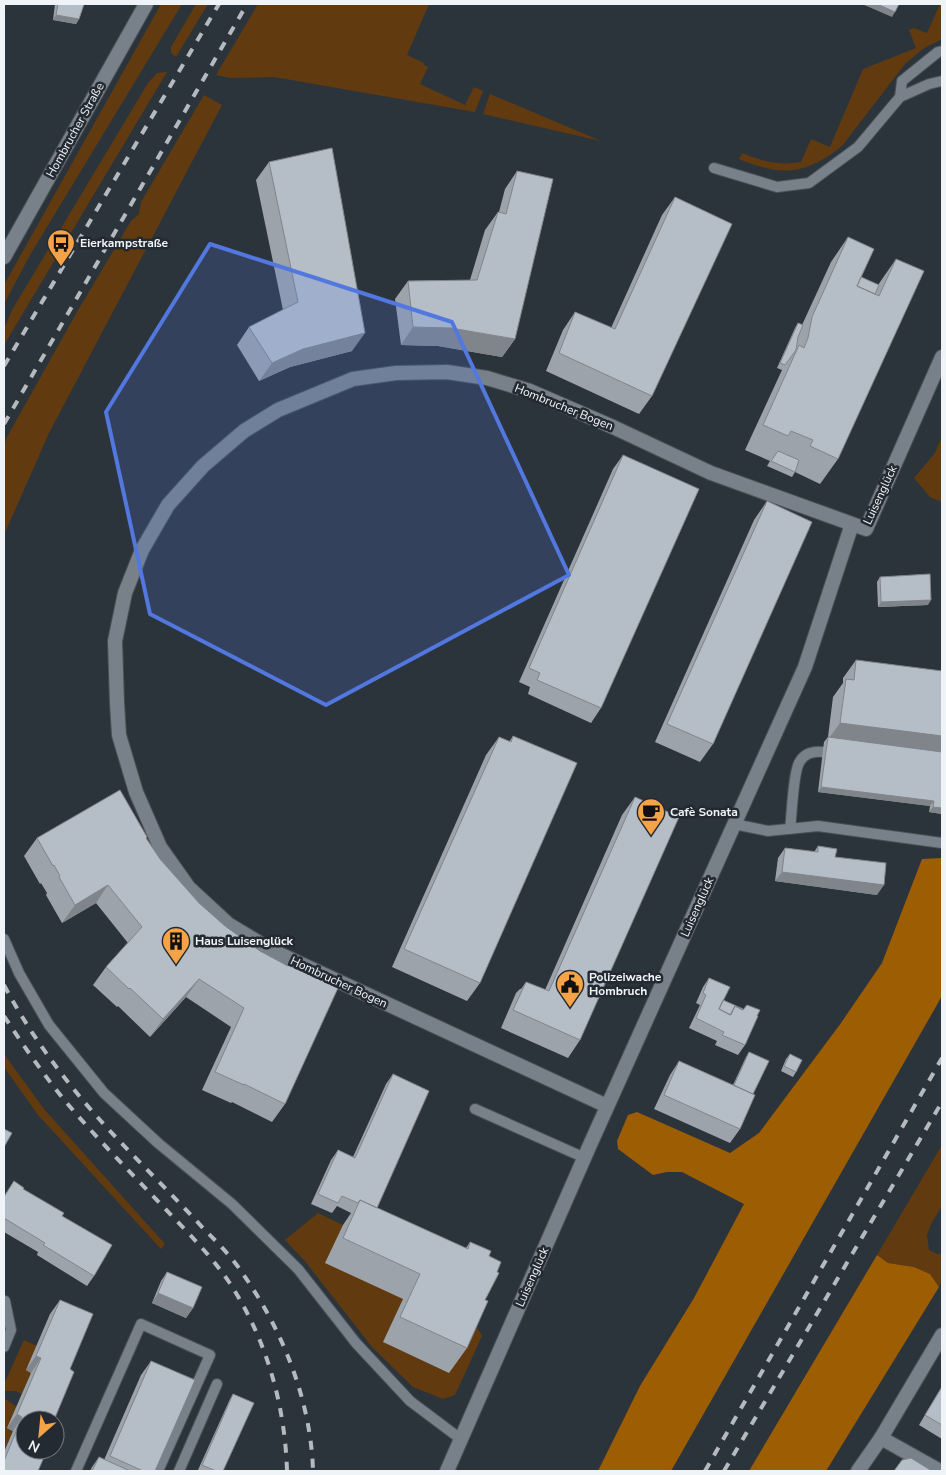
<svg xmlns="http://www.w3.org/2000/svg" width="946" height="1475" font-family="'Nunito Sans',sans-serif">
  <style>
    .green { fill: #613b0f }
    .forest { fill: #9d5d03 }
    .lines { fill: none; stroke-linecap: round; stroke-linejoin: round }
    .service-casing { stroke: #495056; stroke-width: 12 }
    .minor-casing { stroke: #495056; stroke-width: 16 }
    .tertiary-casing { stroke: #495056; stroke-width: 16 }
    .service { stroke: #788189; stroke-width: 10 }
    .minor { stroke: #788189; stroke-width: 14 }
    .tertiary { stroke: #788189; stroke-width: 14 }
    .rail { stroke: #b4babf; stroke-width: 4; stroke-dasharray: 9 9; stroke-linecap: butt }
    .wall { fill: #9ca3ab }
    .shaded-wall { fill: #7f858b }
    .building { fill: #b5bec7; stroke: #7f858b }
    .marked { fill: #5278e0; fill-opacity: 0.2; stroke: #5278e0; stroke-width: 4; stroke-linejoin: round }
    .labels { text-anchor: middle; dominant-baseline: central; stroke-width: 5; stroke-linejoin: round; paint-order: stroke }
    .street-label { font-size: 12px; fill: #eff4f9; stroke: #232a31 }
    .poi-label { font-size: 12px; font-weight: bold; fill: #eff4f9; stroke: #232a31; text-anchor: start }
  </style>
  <rect width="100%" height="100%" fill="#2c343b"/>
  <path class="green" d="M161,4H182L30,255L4,304V285Z
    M196,4H208L176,57L171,53V47Z
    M258,4H429L407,55L424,63V65L428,67L420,84L465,105L474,87L483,91L475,112L274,77L231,78L216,75Z
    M940,4H942V39L924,48L905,64L842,146C805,175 783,177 739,159L742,153C762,161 779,166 801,162L811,139L830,147L863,69L916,48L909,30L914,28L927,33Z
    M167,72L4,345V329L12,310L148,83L157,73Z
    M490,94L601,141L483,114Z
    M204,95L222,105L49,433L4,535V447L7,437L77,312L131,221L139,214L141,202Z
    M942,437V502L930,497L914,478L935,453Z
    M4,1054L44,1109L165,1244L161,1249L38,1115L4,1067Z
    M942,1145V1206L931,1224L927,1235L929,1250L937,1254L942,1253V1281L939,1287L930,1274L914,1267L888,1263L877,1255Z
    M318,1213L343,1225L471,1325L478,1329L482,1336L455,1395L443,1399L413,1387L372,1347L304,1260L285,1240Z
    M24,1340L37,1346L26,1370L31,1373L22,1394L15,1391H4V1384Z
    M4,1398L17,1407L13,1431L4,1451Z"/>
  <path class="forest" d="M942,858V996L671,1471H598L640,1386L694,1298L744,1204L682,1172H667L653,1175L618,1149L617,1141L628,1115L637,1112L730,1153L759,1133L841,1023L882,963L922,859Z
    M877,1255L888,1263L914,1267L930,1274L939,1287L826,1471H749Z"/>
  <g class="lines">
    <g class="service-casing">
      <path id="service" d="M900,97L929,84L942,81
        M714,168L777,187L809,183L858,147L900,97L902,81L938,52L942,51
        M734,824L768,831L818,826L942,843
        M790,829C792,814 793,774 799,763C804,753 814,751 823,752
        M4,939L19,973L49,1025L104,1093L158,1143L232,1204L298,1269L356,1343L410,1401L462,1440
        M475,1109L585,1158
        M4,1347L11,1330L5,1301
        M76,1471L141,1324L210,1355L158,1471
        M179,1471L217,1384"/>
    </g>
    <g class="minor-casing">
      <path id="minor" d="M4,257L146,4
        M607,1106L271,950L228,924L189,888L160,847L136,792L119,735L117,703L115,641L125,593L142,550L168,505L203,466L244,431L278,410L353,379L396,373L447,372L487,378L530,391L613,427L711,473L866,529L942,357
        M881,1438L940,1471
        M447,1471L589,1147L805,667L852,524"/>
    </g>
    <g class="tertiary-casing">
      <path id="tertiary" d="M858,1471L881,1438L942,1335"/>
    </g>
    <use href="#service" class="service"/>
    <use href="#minor" class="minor"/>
    <use href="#tertiary" class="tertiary"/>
    <path class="rail" d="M4,366L219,4
      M4,424L247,4
      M4,985C24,1023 49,1059 76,1092C115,1140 161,1182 203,1228C217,1242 232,1257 243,1274C283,1331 311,1401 313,1471
      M4,1016C23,1045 43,1074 66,1102C99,1141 136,1178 172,1216C192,1237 212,1257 229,1282C266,1338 285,1404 287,1471
      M705,1471L942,1058
      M724,1471L942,1102"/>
  </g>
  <path class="wall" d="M55,4H84L79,19L76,24L53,20Z
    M269,162L352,351L290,367L259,381L237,345L249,327L283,310L256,180Z
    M517,171L515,339L502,357L438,346L401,345L395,299L408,281L470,280L485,230L498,212H499L505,189Z
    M675,197L652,396L639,414L546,371L563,330L575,312L611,328L662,215Z
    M848,237L861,277L878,285L896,259L838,459L820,484L795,472L792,477L767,466L770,461L745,450L782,370L777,368L795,328L798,323L802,325L831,262Z
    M623,455L601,708L591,723L528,694L530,687L519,682L613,469Z
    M767,501L713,744L700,762L655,742L754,520Z
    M880,577L928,605L878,607L877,582Z
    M856,660L942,814L929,812L930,806L818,792L824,742L828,737L833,697L843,683V678Z
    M513,736L480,983L467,1001L392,967L486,755L499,737L509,742Z
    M635,797L580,1040L568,1058L501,1028L516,993L520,989H521L526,982L545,990L622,815Z
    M37,838H146L160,859L199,903L285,1104L272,1122L232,1102L231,1103L202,1090L231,1027L186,997L150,1037L118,1006L117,1007L93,985L106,967L128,943L96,903L62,923L46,895L47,893L41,883L40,884L24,856Z
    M818,846L835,857L877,895L775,881L778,858L785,848L814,852Z
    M709,978L723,1000L743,1009L745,1045L738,1055L715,1045L717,1041L689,1028L700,1005L696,1003L703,987Z
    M749,1052L753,1094L740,1129L730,1143L654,1109L670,1075L679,1061L733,1085L746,1057Z
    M790,1054L796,1072L793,1077L781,1071L786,1059Z
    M393,1074L377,1208L466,1248L470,1242L489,1256L485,1300L467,1348L449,1373L383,1342L403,1299L325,1263L343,1225L351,1213L337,1206L332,1213L311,1204L331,1160L338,1150L353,1157L386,1084Z
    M14,1181L23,1189L62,1216L94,1276L87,1286L37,1255L38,1252L4,1232V1196Z
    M167,1272L193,1308L186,1318L152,1303L161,1281Z
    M60,1300L93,1314L4,1471V1452L13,1431L7,1428L31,1373L26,1370L50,1314Z
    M151,1361L155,1471H90L92,1467L99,1457L104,1460L141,1375Z
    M942,1386V1439L919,1425Z
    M233,1394L223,1471H201L198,1470L230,1399Z"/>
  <path class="shaded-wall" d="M862,4H877L895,12L892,17Z
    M56,15L79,19L76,24L53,20Z
    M413,327L451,328L515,339L502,357L438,346L401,345Z
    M365,333L352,351L290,367L259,381L272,363L303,349Z
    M931,600L928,605L878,607L881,602Z
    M840,723L942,736V756L827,741Z
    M821,787L934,801L930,806L818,792Z
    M933,807L942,808V814L929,812Z
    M782,872L884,885L877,895L775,881Z
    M108,885L96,903L62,923L75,905Z
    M199,979L186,997L150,1037L163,1019Z
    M158,1293L193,1308L186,1318L152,1303Z
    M36,1356L41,1358L31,1373L26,1370Z
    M17,1414L22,1417L13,1431L7,1428Z"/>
  <path class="building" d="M58,4H84L79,19L56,15Z
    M877,4H899L895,12Z
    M332,148L365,333L303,349L272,363L249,327L298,302L269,162Z
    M517,171L553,179L515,339L451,328L413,327L408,281L477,280L498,212L506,214Z
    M675,197L732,224L652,396L559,353L575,312L615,329Z
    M848,237L874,249L857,286L879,296L896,259L924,271L838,459L810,446L813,440L791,431L788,436L763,425L799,345L804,348L808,338L812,317Z
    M861,277L879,285L875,294L857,286Z
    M798,323L803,325L798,337L796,350L785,365L780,363Z
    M778,451L799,460L795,472L771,461Z
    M623,455L699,489L601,708L537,680L540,673L529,668Z
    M767,501L812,522L713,744L667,724Z
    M930,574L931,600L881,602L880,577Z
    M856,660L942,671V736L840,723L846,679L854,680Z
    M513,736L577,763L480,983L404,949L499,737L511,742Z
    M828,737L942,752V808L933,807L934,801L821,787Z
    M120,790L147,837L146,838L160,859L199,903L225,926L260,951L288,966V965L338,988L285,1104L244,1084V1085L215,1072L244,1008L199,979L163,1019L130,988L129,989L106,967L142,927L108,885L75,905L59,877L60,876L54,865L53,866L37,838Z
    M635,797L679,817L580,1040L513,1010L526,982L549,991Z
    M818,846L837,849L835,857L886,863L884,885L782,872L785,848L818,852Z
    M709,978L730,987L719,1009L731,1015L735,1006L743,1010L747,1005L760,1010L757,1016H758L745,1045L722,1035L724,1032L696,1018L706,995L703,993Z
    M723,1000L743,1009V1010L735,1006L730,1015L719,1009Z
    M749,1052L769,1061L753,1094L734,1085Z
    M790,1054L802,1060L796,1072L784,1066Z
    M679,1061L755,1095L740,1129L664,1095Z
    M393,1074L429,1091L377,1208L360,1200L358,1203L342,1196L338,1203L318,1194L338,1150L355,1158Z
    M4,1129L12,1133L4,1147Z
    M14,1181L24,1188L23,1189L64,1213L62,1216L112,1245L94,1276L43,1245L45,1243L4,1218V1197Z
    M360,1200L468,1249L470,1242L491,1251L489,1256L501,1262L497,1272L499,1273L485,1300L488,1301L467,1348L400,1317L420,1274L343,1238Z
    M167,1272L202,1287L193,1308L158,1293Z
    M60,1300L93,1314L70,1369L74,1372L54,1420H25V1450H47L38,1471H4V1461L22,1417L17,1414L41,1358L36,1356Z
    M151,1361L195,1380L155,1471H143L110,1456Z
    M942,1387V1425L925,1415Z
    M233,1394L254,1403L223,1471H216L202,1465Z
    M99,1457L130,1471H92Z
    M911,1458L932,1471H894L902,1460Z"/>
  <path class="marked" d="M210,244L452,322L569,575L326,705L150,614L106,412Z"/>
  <defs>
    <g id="bus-pin" transform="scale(1.4375)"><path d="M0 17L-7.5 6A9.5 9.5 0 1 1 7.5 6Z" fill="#f6a247" stroke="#232a31"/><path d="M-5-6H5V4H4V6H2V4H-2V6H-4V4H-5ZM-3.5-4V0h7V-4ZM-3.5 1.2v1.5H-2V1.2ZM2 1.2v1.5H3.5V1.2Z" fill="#111"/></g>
    <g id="cafe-pin" transform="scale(1.4375)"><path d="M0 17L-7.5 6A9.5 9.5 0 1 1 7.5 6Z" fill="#f6a247" stroke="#232a31"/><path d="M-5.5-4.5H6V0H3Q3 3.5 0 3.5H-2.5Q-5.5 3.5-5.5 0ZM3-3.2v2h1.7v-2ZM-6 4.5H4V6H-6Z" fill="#111"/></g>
    <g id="building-pin" transform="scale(1.4375)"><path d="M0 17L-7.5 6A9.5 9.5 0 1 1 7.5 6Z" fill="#f6a247" stroke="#232a31"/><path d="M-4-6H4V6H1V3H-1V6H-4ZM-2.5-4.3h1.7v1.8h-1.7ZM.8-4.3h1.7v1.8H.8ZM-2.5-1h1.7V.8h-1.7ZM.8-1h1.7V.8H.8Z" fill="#111"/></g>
    <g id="civic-pin" transform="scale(1.4375)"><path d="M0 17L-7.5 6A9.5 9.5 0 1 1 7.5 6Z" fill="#f6a247" stroke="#232a31"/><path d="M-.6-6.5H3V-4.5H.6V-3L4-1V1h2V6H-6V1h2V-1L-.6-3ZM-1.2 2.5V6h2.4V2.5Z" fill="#111"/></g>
  </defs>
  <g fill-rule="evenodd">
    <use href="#bus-pin" x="61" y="243"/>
    <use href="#cafe-pin" x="651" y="812"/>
    <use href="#building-pin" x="176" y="941"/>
    <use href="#civic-pin" x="570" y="984"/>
  </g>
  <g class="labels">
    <g class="street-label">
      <text transform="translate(75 130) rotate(-61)">Hombrucher Straße</text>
      <text transform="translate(564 407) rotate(22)">Hombrucher Bogen</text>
      <text transform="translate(880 495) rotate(-65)">Luisenglück</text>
      <text transform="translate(697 907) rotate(-66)">Luisenglück</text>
      <text transform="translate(339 982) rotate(25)">Hombrucher Bogen</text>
      <text transform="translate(532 1277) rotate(-66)">Luisenglück</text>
    </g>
    <g class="poi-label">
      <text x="80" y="243">Eierkampstraße</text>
      <text x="670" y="812">Cafè Sonata</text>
      <text x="195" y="941">Haus Luisenglück</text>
      <text x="589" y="977">Polizeiwache<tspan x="589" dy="14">Hombruch</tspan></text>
    </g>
  </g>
  <rect width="946" height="1475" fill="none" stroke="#eff4f9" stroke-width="10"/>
  <g transform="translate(40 1435) rotate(207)"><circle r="24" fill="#232a31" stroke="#757b81"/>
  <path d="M0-4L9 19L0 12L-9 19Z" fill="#f6a247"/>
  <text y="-8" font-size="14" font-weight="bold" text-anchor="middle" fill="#eff4f9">N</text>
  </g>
</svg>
